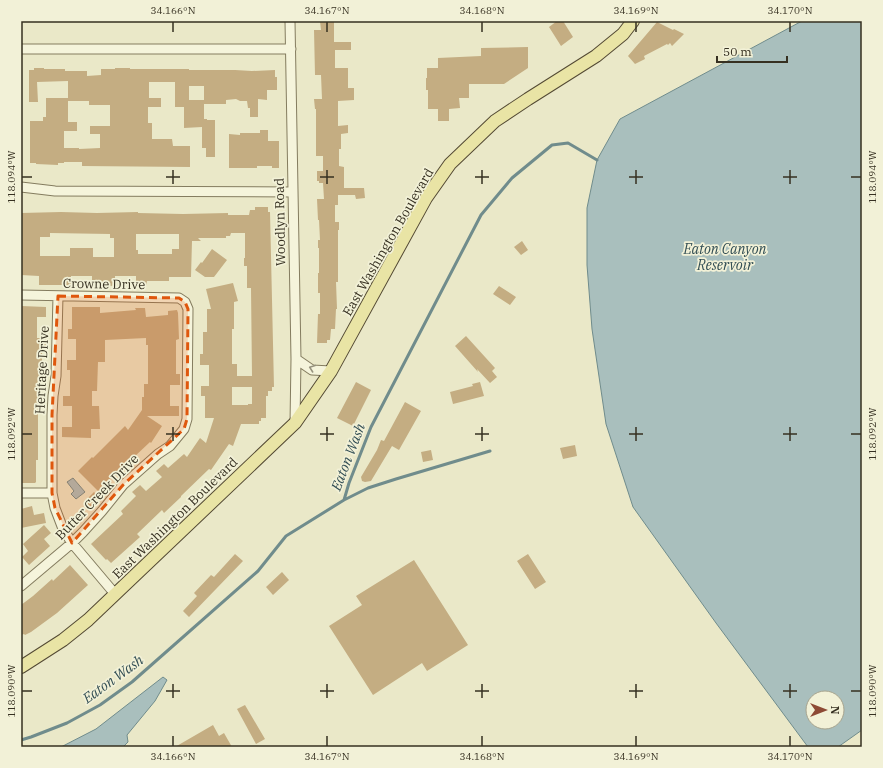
<svg xmlns="http://www.w3.org/2000/svg" width="883" height="768" font-family="'IBM Plex Serif',serif">
  <style>
    .water { fill: #a9bfbd; stroke: #708c8c; fill-rule: evenodd }
    .lines { fill: none; stroke-linecap: round; stroke-linejoin: round }
    .stream { stroke: #708c8c; stroke-width: 3 }
    .building { fill: #c4ad82; fill-rule: evenodd }
    .minor-casing { stroke: #847c5f; stroke-width: 11 }
    .major-casing { stroke: #534933; stroke-width: 14 }
    .minor { stroke: #f5f4db; stroke-width: 9 }
    .major { stroke: #e9e4a5; stroke-width: 12 }
    .oneway { stroke: #96927e }
    .marked { fill: #df570d; fill-opacity: 0.2; stroke: #df570d; stroke-width: 3; stroke-dasharray: 8 5; stroke-linejoin: round }
    .ticks { fill: none; stroke: #363021; stroke-width: 1.5 }
    .labels { text-anchor: middle; dominant-baseline: central; stroke-width: 3.5; stroke-linejoin: round; paint-order: stroke }
    .street-label { font-size: 13px; fill: #363021; stroke: #f2f1d7 }
    .water-label { font-size: 14px; font-style: italic; fill: #324e54; stroke: #f2f1d7 }
    .neatline { fill: none; stroke: #363021; stroke-width: 1.5 }
    .ticks-label { font-size: 10px; text-anchor: middle; fill: #363021 }
  </style>
  <rect width="100%" height="100%" fill="#eae8c8"/>
  <path class="water" d="M802,21H862V730L838,747H808L716,623L633,507L606,424L592,329L587,265V208L597,160L620,119ZM813,698H837V722H813Z
    M73,478L85,492L76,499L71,494L74,491L67,482Z
    M163,677L167,680L155,701L127,735L128,742L123,747H61L96,729Z"/>
  <g class="lines">
    <path class="stream" d="M344,500L368,488L396,479L490,451
      M21,740L31,737L67,723L100,705L132,682L258,571L286,536L344,500L349,483L371,427L481,215L512,178L552,145L568,143L597,160"/>
  </g>
  <path class="building" d="M320,21H334V42H351V50H335V68H348V88H354V100L338,101V126L348,125V133L341,134V149H339V166L344,167V188H364L365,198L356,199L355,195H338V205H335V222H339V230H338V282H336L337,309H336L335,329H331L330,340H327V343H317L318,314H320V293H318V273H319V248H318V240H320L319,220H318L317,199H324L323,183H319V181H317V171H323V156H316V109H315L314,99H322L321,75H315L314,30H321Z
    M557,21H563L573,37L561,46L549,27Z
    M657,22L673,30L674,29L684,34L672,46L670,43L668,45L667,44L644,56L645,59L635,64L628,56Z
    M528,47V68L504,84H469V98H459L460,108L449,109V121H438V109H428V90H426V78H427V68H438V58L481,56V48Z
    M34,68H44V69H65V71H87V76L101,75V69H115V68H130V69H189V70H235L252,71L275,70V77H277V90H267V100L258,99V117H250V108H248L247,101H240L236,99L226,100V104H204V119H207V120H215V157H206V148H202V127L184,128V107H175V82H149V98H161V107H148V123H152V139H172L173,146H190V167L82,166V162H64V163H58V165L36,164V163H30V121H43V117H46V98H68V81L37,82L38,102H29V70H34ZM189,86H204V100H189ZM68,101H89V105H110V126H90V134H100V148L79,149V148H64V131H77V122H68Z
    M260,130H268V141H279V168H272V166H257V168H229V134L240,135V133H260Z
    M255,207H268V212H270L274,387H272V391H268V396H266V418H261V421H259V424H241L233,446L229,444L211,470L209,469L181,496V497L164,513L162,510L137,534L140,537L111,563L107,559L106,560L91,544L123,514L121,511L136,496L132,492L140,485L146,491L162,477L156,471L164,464L168,468L184,454L187,457L200,438L206,443L214,418H205V396H201V386H209V365H200V354H203V332H207V309H211L206,289L233,283L238,301L234,302V329H232V364H237V376H252L251,288H247V266H244V258H245V233H231L230,236H226V238H198L201,241H192L191,277H169V281H147L146,286H136V276H115V286L92,285V276H71V285H39V276L21,275V213L61,212L97,213L138,212V213L183,214L228,213V215H249L250,210H255ZM50,233L110,234V238H114V257H93V248H70V256H40V237H50ZM136,234H179V249H172V254H138V250H136ZM232,387H252V404H248V405H232Z
    M522,241L528,250L521,255L514,247Z
    M212,249L227,260L214,277H205L195,270L201,262L202,263Z
    M499,286L516,297L510,305L493,294Z
    M21,306L46,307V317H37V338H46V348H42V369H41V370H39L38,415V460H36V482L35,483H21Z
    M72,307H100V313L136,310L135,308H145L146,317L168,315V311L177,310L178,313L179,339L176,340V374H180V385H170V406H179V416H147L162,426L151,443L150,442L98,491L78,471L92,457L93,458L125,426L128,430L142,410V397H144V384H148V345H146V338L105,340V362H98L97,391H92V406H99L100,429H91V438L62,437V427H72V406H63V396H70V370H67V360H76V339H68V329H72Z
    M466,336L495,368L492,371L497,377L490,383L477,369L478,372L455,346Z
    M356,382L371,390L353,426L337,418Z
    M480,382L484,396L453,404L450,392L473,386L472,384Z
    M405,402L421,411L399,450L392,446L371,481L365,482L362,481L361,477L377,450L381,440L384,441Z
    M575,445L577,456L563,459L560,448Z
    M431,450L433,460L423,462L421,452Z
    M94,492L100,498L89,508L84,502Z
    M32,506L34,515L44,513L46,523L21,528V509Z
    M44,525L51,533L44,539L50,546L29,565L22,557L28,551L23,544Z
    M235,554L243,561L189,617L183,611L197,596L194,593L211,575L214,577Z
    M528,554L546,582L535,589L517,561Z
    M414,560L468,645L427,671L422,663L373,695L329,626L362,605L356,596Z
    M70,565L88,585L57,613L31,632L25,635L24,634L21,635V605L33,596L52,579L53,581Z
    M282,572L289,580L273,595L266,587Z
    M245,705L265,739L256,744L237,709Z
    M213,725L219,736L224,733L232,747H175Z"/>
  <g class="lines">
    <g class="minor-casing">
      <path id="minor" d="M290,21L296,359L295,423
        M21,49H291
        M21,187L55,191L293,192
        M21,295L179,298L185,302L188,309L187,419L184,429L170,446L158,454L123,485L102,511L83,532L72,543L21,586
        M58,296L56,376L53,396L52,415V493L55,508L63,529L72,543L115,594
        M296,359L312,370L331,371
        M21,493H52"/>
    </g>
    <g class="major-casing">
      <path id="major" d="M21,667L63,640L88,620L295,423L331,371L426,198L450,164L495,121L528,99L596,56L623,34L633,21"/>
    </g>
    <use href="#minor" class="minor"/>
    <use href="#major" class="major"/>
  </g>
  <defs><path id="oneway-chevron" d="M-2-3.5L2.5 0L-2 3.5" fill="none" stroke-width="1.6" stroke-linecap="round" stroke-linejoin="round"/></defs>
  <use class="oneway" href="#oneway-chevron" transform="translate(312 368) rotate(-160)"/>
  <path class="marked" d="M58,296L179,298L185,302L188,309L187,419L184,429L123,485L72,543L55,508L52,493V415Z"/>
  <path class="ticks" d="M173,22V32M327,22V32M482,22V32M636,22V32M790,22V32M173,170V184M327,170V184M482,170V184M636,170V184M790,170V184M22,177H32M166,177H180M320,177H334M475,177H489M629,177H643M783,177H797M851,177H861M173,427V441M327,427V441M482,427V441M636,427V441M790,427V441M22,434H32M166,434H180M320,434H334M475,434H489M629,434H643M783,434H797M851,434H861M173,684V698M327,684V698M482,684V698M636,684V698M790,684V698M22,691H32M166,691H180M320,691H334M475,691H489M629,691H643M783,691H797M851,691H861M173,736V746M327,736V746M482,736V746M636,736V746M790,736V746"/>
  <g class="labels">
    <g class="street-label">
      <text transform="translate(280 222) rotate(-91)">Woodlyn Road</text>
      <text transform="translate(388 242) rotate(-60)">East Washington Boulevard</text>
      <text transform="translate(104 284) rotate(1)">Crowne Drive</text>
      <text transform="translate(42 370) rotate(-87)">Heritage Drive</text>
      <text transform="translate(97 497) rotate(-46)">Butter Creek Drive</text>
      <text transform="translate(175 518) rotate(-44)">East Washington Boulevard</text>
    </g>
    <g class="water-label">
      <text x="725" y="249">Eaton Canyon<tspan x="725" dy="16">Reservoir</tspan></text>
      <text transform="translate(348 457) rotate(-69)">Eaton Wash</text>
      <text transform="translate(113 679) rotate(-36)">Eaton Wash</text>
    </g>
  </g>
  <rect width="883" height="768" fill="none" stroke="#f2f1d7" stroke-width="44"/>
  <g transform="translate(825 710) rotate(90)"><circle r="19" fill="#f2f1d7" stroke="#a7a48e"/>
  <path d="M0-3L7 15L0 10L-7 15Z" fill="#8d4a35"/>
  <text y="-6" font-size="11" font-weight="bold" text-anchor="middle" fill="#363021">N</text>
  </g>
  <path d="M717 56v6h70v-6" fill="none" stroke="#363021" stroke-width="2"/>
  <text x="723" y="56" font-size="12" fill="#363021" stroke="#f2f1d7" stroke-width="3" paint-order="stroke">50 m</text>
  <rect x="22" y="22" width="839" height="724" class="neatline"/>
  <g class="ticks-label">
    <text x="173" y="14">34.166°N</text>
    <text x="327" y="14">34.167°N</text>
    <text x="482" y="14">34.168°N</text>
    <text x="636" y="14">34.169°N</text>
    <text x="790" y="14">34.170°N</text>
    <text transform="translate(872 177) rotate(-90)" y="4">118.094°W</text>
    <text transform="translate(11 177) rotate(-90)" y="4">118.094°W</text>
    <text transform="translate(872 434) rotate(-90)" y="4">118.092°W</text>
    <text transform="translate(11 434) rotate(-90)" y="4">118.092°W</text>
    <text transform="translate(872 691) rotate(-90)" y="4">118.090°W</text>
    <text transform="translate(11 691) rotate(-90)" y="4">118.090°W</text>
    <text x="173" y="760">34.166°N</text>
    <text x="327" y="760">34.167°N</text>
    <text x="482" y="760">34.168°N</text>
    <text x="636" y="760">34.169°N</text>
    <text x="790" y="760">34.170°N</text>
  </g>
</svg>
